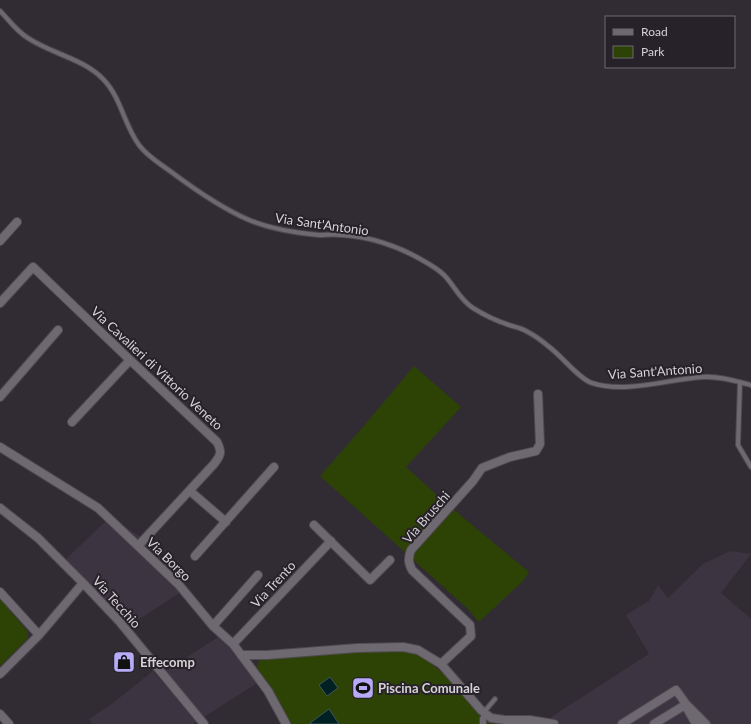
<svg xmlns="http://www.w3.org/2000/svg" width="751" height="724" font-family="Lato,sans-serif">
  <style>
    .built { fill: #3d3441 }
    .green { fill: #2d4305 }
    .water { fill: #002124; stroke: #405659 }
    .lines { fill: none; stroke-linecap: round; stroke-linejoin: round }
    .service-casing { stroke: #4e494f; stroke-width: 6 }
    .pedestrian-casing { stroke: #4e494f; stroke-width: 8 }
    .minor-casing { stroke: #4e494f; stroke-width: 10 }
    .service { stroke: #6e6871; stroke-width: 4 }
    .pedestrian { stroke: #6e6871; stroke-width: 6 }
    .minor { stroke: #6e6871; stroke-width: 8 }
    .labels { text-anchor: middle; dominant-baseline: central; stroke-width: 4; stroke-linejoin: round; paint-order: stroke }
    .street-label { font-size: 13px; fill: #d5d1d6; stroke: #272229 }
    .poi-label { font-size: 13px; font-weight: bold; fill: #d5d1d6; stroke: #272229; text-anchor: start }
  </style>
  <rect width="100%" height="100%" fill="#312c33"/>
  <path class="built" d="M110,517L144,539L166,563L181,592L127,627L64,561Z
    M730,551L751,554L721,593L751,619V724H545L554,715L649,654L626,615L649,601L658,585L668,598L703,564Z
    M220,636L257,683L201,719L164,672Z
    M153,671L196,722L193,724H92L89,719L113,703Z"/>
  <path class="green" d="M414,366L461,407L406,467L448,505L529,572L523,581L479,622L467,608L320,476L363,427Z
    M0,599L28,632V638L0,666Z
    M360,651H403L421,655L447,677L483,716L497,724H290L277,699L256,669L260,659Z"/>
  <path class="water" d="M330,677L338,688L327,696L319,685Z
    M329,709L339,724H311L310,723Z"/>
  <g class="lines">
    <g class="service-casing">
      <path id="service" d="M0,11C8,19 15,29 25,36C48,53 83,58 103,79C121,97 124,125 139,145C147,156 159,163 170,171C194,189 221,208 249,220C271,229 296,233 319,235C326,235 334,234 341,235C368,236 398,246 422,260C429,264 438,269 444,275C454,285 460,300 473,308C484,315 497,321 509,325C515,327 521,328 526,331C534,335 541,340 548,346C561,355 579,379 592,383C625,394 669,379 703,377C719,376 735,381 751,385
        M740,382L738,445L751,467
        M484,712L495,699"/>
    </g>
    <g class="pedestrian-casing">
      <path id="pedestrian" d="M483,724V719L486,714"/>
    </g>
    <g class="minor-casing">
      <path id="minor" d="M0,241L17,222
        M0,303L33,267L130,360L217,442C222,452 221,455 214,464L138,546
        M0,397L58,330
        M72,422L130,360
        M0,447L98,508L179,585L213,626L233,644L268,691L286,724
        M190,491L226,522
        M0,508L38,538L83,583L119,621L204,724
        M314,525L370,580L390,560
        M195,556L274,467
        M0,592L39,635
        M213,626L258,575
        M233,644L331,541
        M241,655H267L357,648L403,647L418,650L441,664L481,710L491,718L505,720H530L554,724
        M441,664L471,636L470,625L412,570C408,562 408,558 411,550L473,481L482,468L510,457L536,451L540,444L538,394
        M0,674L39,635L83,583
        M0,714L9,724
        M622,724L676,690L686,704L706,724
        M654,724L685,705L696,724"/>
    </g>
    <use href="#service" class="service"/>
    <use href="#pedestrian" class="pedestrian"/>
    <use href="#minor" class="minor"/>
  </g>
  <defs>
    <g id="shop-square" transform="scale(1.15)"><rect x="-9" y="-9" width="18" height="18" rx="4" fill="#b7abf8" stroke="#272229"/><path d="M-5-2.5h2.3a2.7 3.5 0 0 1 5.4 0H5L5.5 6h-11ZM-1.5-2.5h3a1.5 2.3 0 0 0-3 0Z" fill="#111"/></g>
    <g id="stadium-square" transform="scale(1.15)"><rect x="-9" y="-9" width="18" height="18" rx="4" fill="#b7abf8" stroke="#272229"/><path d="M0-5a6.5 5 0 1 0 0 10a6.5 5 0 1 0 0-10ZM-3.5-1.8h7v3.6h-7Z" fill="#111"/></g>
  </defs>
  <g fill-rule="evenodd">
    <use href="#shop-square" x="124" y="662"/>
    <use href="#stadium-square" x="363" y="688"/>
  </g>
  <g class="labels">
    <g class="street-label">
      <text transform="translate(322 224) rotate(8)">Via Sant'Antonio</text>
      <text transform="translate(157 368) rotate(43)">Via Cavalieri di Vittorio Veneto</text>
      <text transform="translate(655 371) rotate(-4)">Via Sant'Antonio</text>
      <text transform="translate(426 517) rotate(-49)">Via Bruschi</text>
      <text transform="translate(169 559) rotate(44)">Via Borgo</text>
      <text transform="translate(273 584) rotate(-47)">Via Trento</text>
      <text transform="translate(117 602) rotate(48)">Via Tecchio</text>
    </g>
    <g class="poi-label">
      <text x="140" y="662">Effecomp</text>
      <text x="378" y="688">Piscina Comunale</text>
    </g>
  </g>
  <rect x="605" y="16" width="130" height="52" fill="#272229" stroke="#6d686e"/>
  <rect x="613" y="29" width="20" height="6" fill="#6e6871" stroke="#6d686e"/>
  <text x="641" y="36" font-size="12" fill="#d5d1d6">Road</text>
  <rect x="613" y="46" width="20" height="12" fill="#2d4305" stroke="#6d686e"/>
  <text x="641" y="56" font-size="12" fill="#d5d1d6">Park</text>
</svg>
